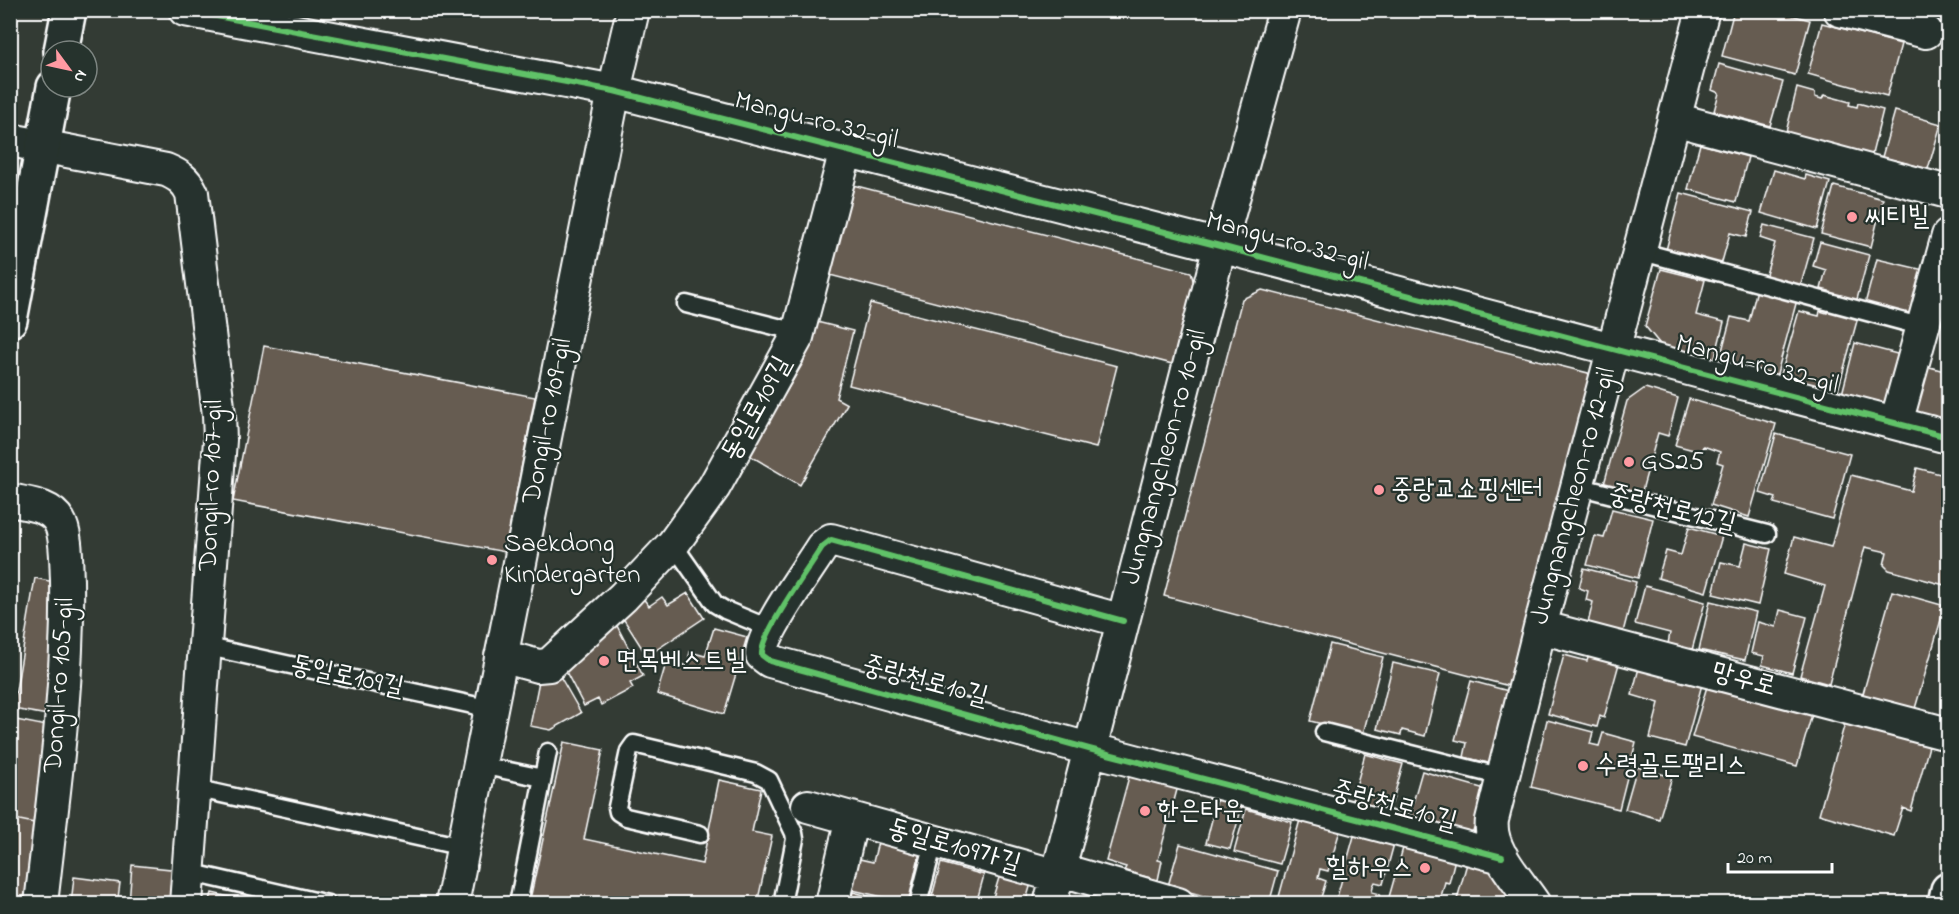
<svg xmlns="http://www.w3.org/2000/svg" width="1959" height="914" font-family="'Indie Flower','Poor Story',sans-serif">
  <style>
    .building { fill: #665b51; stroke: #fff; stroke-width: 1.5 }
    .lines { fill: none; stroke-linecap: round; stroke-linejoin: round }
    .service-casing { stroke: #fff; stroke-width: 21 }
    .minor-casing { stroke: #fff; stroke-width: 36 }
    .tertiary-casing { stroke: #fff; stroke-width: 38 }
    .primary-casing { stroke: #fff; stroke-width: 38 }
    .service { stroke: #26332d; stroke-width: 16 }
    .minor { stroke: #26332d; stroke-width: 32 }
    .tertiary { stroke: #26332d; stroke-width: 33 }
    .primary { stroke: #26332d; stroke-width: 33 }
    .cycleway-casing { stroke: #26332d; stroke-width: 10 }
    .cycleway { stroke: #61c268; stroke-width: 6 }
    .poi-dot { fill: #ff9aa2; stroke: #26332d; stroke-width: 2 }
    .labels { text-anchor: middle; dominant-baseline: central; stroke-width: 4.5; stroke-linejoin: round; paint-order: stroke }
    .street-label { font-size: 27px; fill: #fff; stroke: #26332d }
    .poi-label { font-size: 27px; fill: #fff; stroke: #26332d; text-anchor: start }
  </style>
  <rect width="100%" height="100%" fill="#333b34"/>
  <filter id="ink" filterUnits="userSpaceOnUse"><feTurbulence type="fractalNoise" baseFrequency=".0167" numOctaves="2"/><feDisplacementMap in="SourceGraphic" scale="12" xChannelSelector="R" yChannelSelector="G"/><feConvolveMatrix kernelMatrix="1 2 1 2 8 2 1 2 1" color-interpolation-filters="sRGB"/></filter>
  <g filter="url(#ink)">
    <path class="building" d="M1740,10H1772L1810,20L1795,75L1722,56L1733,14Z
      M1822,23L1901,44L1887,96L1808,74Z
      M1719,64L1783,82L1770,126L1714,111L1719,93L1712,90Z
      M1797,88L1815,93V97L1822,99L1824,95L1850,102L1849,105L1857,107L1858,103L1883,110L1871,158L1785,136Z
      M1895,111L1941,124L1928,169L1882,157Z
      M1700,144L1748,157L1736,202L1688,189Z
      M1774,170L1805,179L1806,175L1830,182L1817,229L1761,213Z
      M849,184L1191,272L1200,309L1180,366L826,274Z
      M1834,186L1883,199L1871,247L1821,234Z
      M1681,193L1753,212L1746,237L1730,233L1720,269L1665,254Z
      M1764,225L1814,238L1800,288L1765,278L1775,243L1760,238Z
      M1820,242L1869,255L1856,303L1827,295L1829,291L1821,289L1826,270L1813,266Z
      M1877,259L1928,271L1916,318L1865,304Z
      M1661,269L1705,280L1696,315L1724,322L1714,362L1664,349L1645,326Z
      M1757,289L1797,300L1776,377L1719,362L1731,317L1749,321Z
      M1262,290L1588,373L1593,384L1513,687L1164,596L1242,299Z
      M870,303L1117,366L1096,448L849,385Z
      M1828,309L1858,317L1837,394L1780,378L1799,311L1819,316L1820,311L1827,313Z
      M813,321L853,331L836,398L847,404L800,485L749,455L803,363Z
      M1855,343L1905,356L1891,407L1842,394Z
      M264,346L535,397L505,552L233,501Z
      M1926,366L1948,372V422L1912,411Z
      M1645,388L1678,398L1668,436L1658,433L1641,494L1604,484L1627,401Z
      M1689,399L1776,424L1749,517L1711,505L1723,464L1717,462L1720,452L1703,446L1701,452L1675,445Z
      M1776,434L1850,454L1832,519L1774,503L1776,498L1760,493Z
      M1917,468L1948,476V586L1889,570L1884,565L1887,552L1865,547L1829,684L1800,676L1825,586L1784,574L1794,537L1831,547L1851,475L1911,491Z
      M1612,509L1653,519L1638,578L1587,565L1595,536L1604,538Z
      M1689,527L1722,536L1706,592L1658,578L1666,551L1681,555Z
      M1746,543L1771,549L1758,605L1713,594L1721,562L1740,566Z
      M1584,568L1636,582L1623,632L1588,623L1593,602L1586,600L1588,591L1579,588Z
      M35,578L54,582L48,715L13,709Z
      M1645,586L1705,602L1692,650L1668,644L1670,633L1635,624Z
      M1892,591L1945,606L1914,712L1862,697Z
      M688,593L704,618L647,656L619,612L642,597L649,606L662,597L668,605Z
      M1710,601L1756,612L1745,660L1699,650Z
      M1780,610L1807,617L1792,673L1762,665L1764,656L1751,653L1758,622L1776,627Z
      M615,622L643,676L630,683L633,688L601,705L598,699L584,706L563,666L586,654L582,647Z
      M714,628L747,637L724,714L657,694L667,660L687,666L690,652L705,656Z
      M1330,644L1383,657L1363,734L1310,721Z
      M1590,652L1620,660L1604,718L1600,716L1597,727L1548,714L1564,655L1587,661Z
      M1641,660L1704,677L1685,747L1650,738L1659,703L1632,695Z
      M1393,663L1440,674L1425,736L1402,730L1401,735L1377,729Z
      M557,671L581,713L551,730L530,726L539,681Z
      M1471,681L1516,693L1496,765L1464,757L1467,743L1455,740Z
      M1708,683L1813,711L1797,766L1692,737Z
      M1847,716L1931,739L1911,811L1903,808L1894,836L1819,814Z
      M11,719L47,726L39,824L10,818Z
      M1547,720L1593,732L1590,744L1599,746L1603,733L1636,742L1619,809L1531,787Z
      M564,742L603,750L584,839L702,864L719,780L761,789L752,832L772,836L757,904H529Z
      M1365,754L1403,764L1392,803L1379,811L1351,804Z
      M1637,767L1672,777L1659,819L1625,809Z
      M1422,771L1485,789L1473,831L1465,836L1408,820Z
      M1130,773L1178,786L1158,860L1162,861L1158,880L1124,871L1126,867L1106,861Z
      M1219,792L1244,799L1230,849L1206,843Z
      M1246,809L1292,822L1280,864L1234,852Z
      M1301,816L1341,827L1328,871L1320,869L1318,878L1326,881L1319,904H1277Z
      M10,818L39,824L24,898L10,895Z
      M1356,829L1395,840L1383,884L1375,882L1373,886L1372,892L1380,894L1377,904H1335Z
      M879,838L921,848L908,903L844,888L851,857L873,862Z
      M1405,841L1456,855L1449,883L1445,882L1439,904H1387Z
      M1180,844L1278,871L1269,904H1233L1168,886Z
      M1469,856L1491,861L1515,900L1514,904L1456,903Z
      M941,863L984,875L976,904H930Z
      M132,865L180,870L177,904H129Z
      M1001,871L1032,880L1025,904H991Z
      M74,877L120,883L118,898L123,899L122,904H71Z
      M853,892L898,904H850Z
      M212,893L260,904H209Z"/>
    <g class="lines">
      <g class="service-casing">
        <path id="service" d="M1639,251L1923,327
          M686,304L798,332
          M1577,486L1767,534
          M673,544L715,604L725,610L771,629
          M204,646L491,709
          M1324,732L1503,777
          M480,765L543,778
          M194,788L463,847
          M700,834L626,817L618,812L617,807L629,751L634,744L756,773L769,780L794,833L795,839L782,904
          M188,872L328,904
          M518,904L548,752
          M918,904L934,842"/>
      </g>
      <g class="minor-casing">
        <path id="minor" d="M185,10L614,91L1220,246L1948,437
          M1840,10L1926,32
          M1674,119L1948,192
          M10,140L166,170C178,175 186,180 192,193L219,415L220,440L186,904
          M1896,423L1948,236
          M10,500C27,504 50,505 59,521C67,534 66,564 67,580C69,688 53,796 41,904
          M1123,621L831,540L822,547C809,568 760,635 762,655L770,661L1089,749L1502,857
          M1540,627L1948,734
          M501,656L538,666L549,665L623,597L673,544L714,487L797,337L846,150
          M808,806L1057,876
          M1058,869L1178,904
          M452,904L614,91L633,10
          M832,904L852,818
          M1050,904L1220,246L1285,10
          M1534,904C1519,881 1488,850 1492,820L1540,627L1703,10"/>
      </g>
      <g class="tertiary-casing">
        <path id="tertiary" d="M61,51L69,10
          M10,320L54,87"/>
      </g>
      <g class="primary-casing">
        <path id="primary" d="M1945,904L1948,890"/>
      </g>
      <use href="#service" class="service"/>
      <use href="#minor" class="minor"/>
      <use href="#tertiary" class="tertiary"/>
      <use href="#primary" class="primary"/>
      <g class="cycleway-casing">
        <path id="cycleway" d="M185,10L614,91L1220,246L1948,437
          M1123,621L831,540L822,547C809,568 760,635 762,655L770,661L1089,749L1502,857"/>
      </g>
      <use href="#cycleway" class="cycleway"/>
    </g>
  </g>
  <g class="poi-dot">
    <circle cx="1852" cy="217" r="6"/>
    <circle cx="1629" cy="462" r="6"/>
    <circle cx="1379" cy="490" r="6"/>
    <circle cx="492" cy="560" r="6"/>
    <circle cx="604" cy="661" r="6"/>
    <circle cx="1583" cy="766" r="6"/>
    <circle cx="1145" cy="811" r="6"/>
    <circle cx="1425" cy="868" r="6"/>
  </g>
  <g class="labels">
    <g class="street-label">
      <text transform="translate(816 121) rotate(14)">Mangu-ro 32-gil</text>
      <text transform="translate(1287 242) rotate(15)">Mangu-ro 32-gil</text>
      <text transform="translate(1757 365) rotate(15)">Mangu-ro 32-gil</text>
      <text transform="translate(757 409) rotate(-61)">동일로109길</text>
      <text transform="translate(548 421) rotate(-79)">Dongil-ro 109-gil</text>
      <text transform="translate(1165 457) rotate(-75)">Jungnangcheon-ro 10-gil</text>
      <text transform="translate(212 485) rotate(-88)">Dongil-ro 107-gil</text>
      <text transform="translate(1574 496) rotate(-75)">Jungnangcheon-ro 12-gil</text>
      <text transform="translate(1672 510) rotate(14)">중랑천로12길</text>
      <text transform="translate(347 677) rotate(12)">동일로109길</text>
      <text transform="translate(1744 680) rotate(15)">망우로</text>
      <text transform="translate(925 682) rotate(15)">중랑천로10길</text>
      <text transform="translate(60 685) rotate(-86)">Dongil-ro 105-gil</text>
      <text transform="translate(1394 807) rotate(15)">중랑천로10길</text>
      <text transform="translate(954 847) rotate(16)">동일로109가길</text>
    </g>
    <g class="poi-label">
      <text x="1864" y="217">씨티빌</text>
      <text x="1641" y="462">GS25</text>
      <text x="1391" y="490">중랑교쇼핑센터</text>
      <text x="504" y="544">Saekdong<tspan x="504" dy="31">Kindergarten</tspan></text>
      <text x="616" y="661">면목베스트빌</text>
      <text x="1595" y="766">수령골든팰리스</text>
      <text x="1157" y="811">한은타운</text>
      <text x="1413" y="868" text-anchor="end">힐하우스</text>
    </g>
  </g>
  <rect width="1959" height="914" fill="none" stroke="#26332d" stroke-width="36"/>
  <rect x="18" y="18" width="1923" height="878" fill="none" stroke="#fff" stroke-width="2" filter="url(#ink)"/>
  <g transform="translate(69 69) rotate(123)"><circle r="28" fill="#26332d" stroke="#7d8581" stroke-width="1.5"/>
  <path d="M0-4.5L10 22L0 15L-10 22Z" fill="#ff9aa2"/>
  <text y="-9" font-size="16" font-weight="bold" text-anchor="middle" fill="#ffffff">N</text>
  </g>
  <path d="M1728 863v9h104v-9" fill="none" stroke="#ffffff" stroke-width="3"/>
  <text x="1737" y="863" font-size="18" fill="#ffffff" stroke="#26332d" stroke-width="4.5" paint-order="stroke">20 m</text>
</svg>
